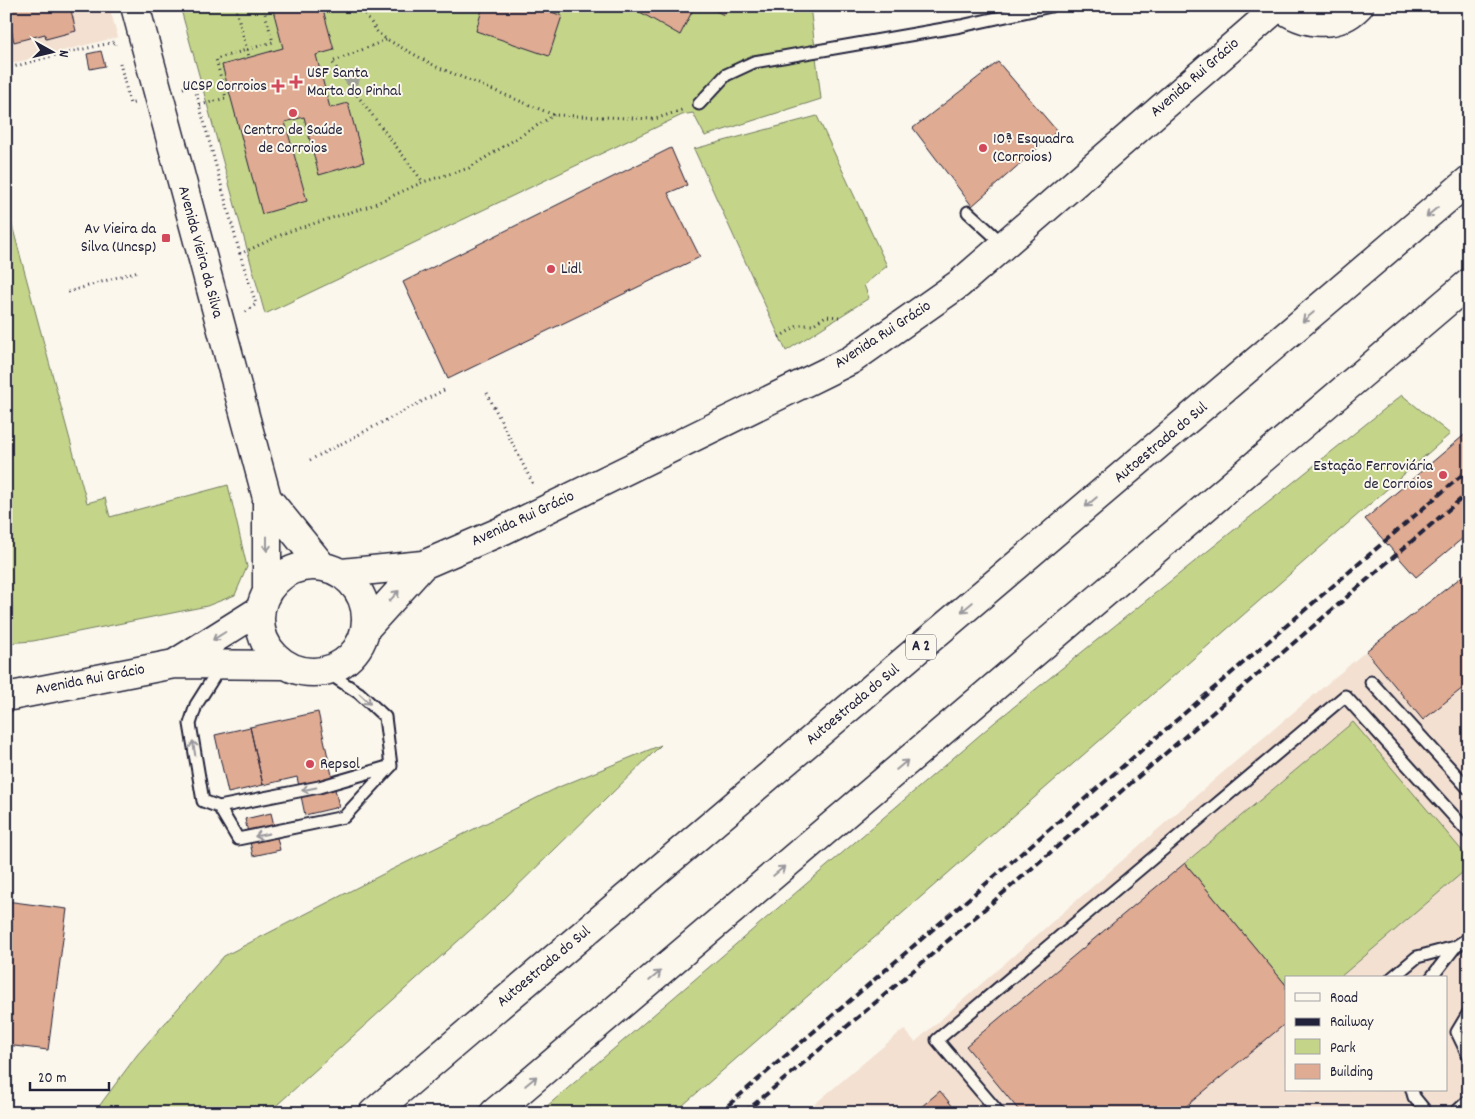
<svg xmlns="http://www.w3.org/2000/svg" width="1475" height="1119" font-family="Dekko,sans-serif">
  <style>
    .built { fill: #f3e0d1; fill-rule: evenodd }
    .green { fill: #c4d58a; stroke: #737c62 }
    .building { fill: #dfab92; stroke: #22223b }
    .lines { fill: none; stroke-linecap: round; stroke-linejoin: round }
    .lane-casing { stroke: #22223b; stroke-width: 15 }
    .secondary-casing { stroke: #22223b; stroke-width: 31 }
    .highway-casing { stroke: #22223b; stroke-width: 31 }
    .path { stroke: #22223b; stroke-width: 3; stroke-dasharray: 1 4; stroke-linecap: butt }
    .lane { stroke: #fbf7ec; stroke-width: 11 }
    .secondary { stroke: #fbf7ec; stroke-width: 28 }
    .highway { stroke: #fbf7ec; stroke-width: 28 }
    .rail { stroke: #22223b; stroke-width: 4; stroke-dasharray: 8 4; stroke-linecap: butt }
    .tree { fill: #9fa098 }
    .oneway { stroke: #99979c }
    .poi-dot { fill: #d1495b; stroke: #fbf7ec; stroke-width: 2 }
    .labels { text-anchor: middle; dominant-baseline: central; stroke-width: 4; stroke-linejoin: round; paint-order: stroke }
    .shield { fill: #fbf7ec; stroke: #636270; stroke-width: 1 }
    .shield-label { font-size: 15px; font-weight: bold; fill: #22223b }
    .poi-label { font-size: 16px; fill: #22223b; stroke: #fbf7ec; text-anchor: start }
    .street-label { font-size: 16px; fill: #22223b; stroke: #fbf7ec }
  </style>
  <rect width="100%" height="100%" fill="#fbf7ec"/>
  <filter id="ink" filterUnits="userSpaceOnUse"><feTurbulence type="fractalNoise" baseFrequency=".02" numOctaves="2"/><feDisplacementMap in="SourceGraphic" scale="10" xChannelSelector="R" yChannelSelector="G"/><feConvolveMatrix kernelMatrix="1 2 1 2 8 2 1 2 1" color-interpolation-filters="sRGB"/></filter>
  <g filter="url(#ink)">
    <path class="built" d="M6,6H109L118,37L6,65Z
      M1469,571V1113H804L904,1029L915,1042L1229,767L1366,651ZM1286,978H1446V1090H1286Z"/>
    <path class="green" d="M180,6H810L821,99L705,136L693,113L682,115L265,314Z
      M817,116L887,266L864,285L869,298L786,351L694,149Z
      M6,203L87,503L105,498L110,517L228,485L247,567L235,595L207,606L33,641L6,643Z
      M1402,395L1450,434L674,1113H539L995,722Z
      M1353,722L1469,859V867L1339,978H1286V985L1185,863Z
      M661,745L499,904L268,1113H94L137,1055L224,956L389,871L559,787Z"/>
    <path class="building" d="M6,6H70L76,31L46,39L45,34L14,42Z
      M272,6H322L334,50L316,55L330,108L348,103L364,162L319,175L304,117L285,122L307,201L262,214L222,65L283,48Z
      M483,6H536L562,16L549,56L476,31Z
      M634,6H695L680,35L633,8Z
      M706,6H728L724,15Z
      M101,51L105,66L90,69L87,54Z
      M998,62L1057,131L972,206L913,128Z
      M671,148L687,185L668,193L700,257L448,379L403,282Z
      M1469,431V533L1416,577L1365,519Z
      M1469,571V683L1423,720L1366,651Z
      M318,712L339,807L305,815L297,777L263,785L250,727Z
      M250,727L263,785L228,793L215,735Z
      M271,813L280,850L253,856L245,819Z
      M1185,863L1286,985V1023L1178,1113H1021L966,1046Z
      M6,901L67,909L48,1050L6,1045Z
      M940,1091L958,1113H914Z"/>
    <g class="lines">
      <g class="lane-casing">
        <path id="lane" d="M699,104L726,75L754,62L961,26L1051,6
          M968,212L1004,245
          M220,667L196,705L190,724L203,801L219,807L319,787L391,766L385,717L359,693L325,671
          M1371,682L1469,789
          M219,807L238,839L344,817L390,767
          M1392,978L1417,957L1455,947L1469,938
          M1431,978L1455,947
          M1469,1012L1457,1032L1469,1057
          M1412,1090L1414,1097L1427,1113
          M999,1113L937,1040L1345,696L1469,833
          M1455,1113L1469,1100"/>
      </g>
      <g class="secondary-casing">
        <path id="secondary" d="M135,6L267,498V590
          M1279,6C1303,24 1336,30 1359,6
          M267,498L322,566
          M260 619a53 53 0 1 1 106 0a53 53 0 1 1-106 0Z
          M342,573L423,565L504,530L851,360L959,284L1279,6
          M366,628L423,565
          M174,664L260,610
          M6,697L174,664L284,665"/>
      </g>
      <g class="highway-casing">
        <path id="highway" d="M373,1113L1469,180
          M494,1113L1469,283"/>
      </g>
      <path class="path" d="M235,6L249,57
        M360,6L378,33L386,39L437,67L554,115L655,119L682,110
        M386,40L332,62L423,182
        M120,63L130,104L134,103
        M6,69L48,57L115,42V45
        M183,88L194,85L240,254
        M200,105L226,98L216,59L273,42L263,6
        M68,292L138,271
        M246,312L256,304L240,254L287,232L370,206L423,182L469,168L554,115
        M779,337L799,325H812L826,316L839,317
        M487,393L534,486
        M310,460L446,389"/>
      <use href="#lane" class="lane"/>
      <use href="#secondary" class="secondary"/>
      <use href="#highway" class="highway"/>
      <path class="rail" d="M719,1113L1469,469
        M744,1113L901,981L1469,492"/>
    </g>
    <circle class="tree" cx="352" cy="78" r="8"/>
    <defs><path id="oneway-shaft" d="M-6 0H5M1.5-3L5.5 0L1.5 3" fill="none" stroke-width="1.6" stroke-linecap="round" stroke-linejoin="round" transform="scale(1.25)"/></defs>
    <g class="oneway">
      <use href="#oneway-shaft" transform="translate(1432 212) rotate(140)"/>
      <use href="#oneway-shaft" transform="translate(1308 317) rotate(140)"/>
      <use href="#oneway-shaft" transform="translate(1091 502) rotate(140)"/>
      <use href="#oneway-shaft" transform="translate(267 544) rotate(90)"/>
      <use href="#oneway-shaft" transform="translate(394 596) rotate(-48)"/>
      <use href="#oneway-shaft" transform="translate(967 607) rotate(140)"/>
      <use href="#oneway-shaft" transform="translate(219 636) rotate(148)"/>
      <use href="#oneway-shaft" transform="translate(365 699) rotate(43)"/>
      <use href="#oneway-shaft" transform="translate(194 748) rotate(-100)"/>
      <use href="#oneway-shaft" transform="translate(902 765) rotate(-40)"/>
      <use href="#oneway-shaft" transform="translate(309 789) rotate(169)"/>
      <use href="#oneway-shaft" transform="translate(262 835) rotate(169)"/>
      <use href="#oneway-shaft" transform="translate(779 871) rotate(-40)"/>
      <use href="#oneway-shaft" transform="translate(655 976) rotate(-40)"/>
      <use href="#oneway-shaft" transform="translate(531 1081) rotate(-40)"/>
    </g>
  </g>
  <g class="poi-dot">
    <path d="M293.5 74.5h5v5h5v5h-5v5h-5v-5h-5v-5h5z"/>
    <path d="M275.5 78.5h5v5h5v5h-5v5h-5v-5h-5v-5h5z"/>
    <circle cx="293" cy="113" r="5"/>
    <circle cx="983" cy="148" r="5"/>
    <rect x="161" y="233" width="10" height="10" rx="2.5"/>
    <circle cx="551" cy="269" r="5"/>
    <circle cx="1443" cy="475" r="5"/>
    <circle cx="310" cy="764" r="5"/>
  </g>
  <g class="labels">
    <rect class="shield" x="906" y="634.5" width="30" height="25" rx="4"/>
    <g class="shield-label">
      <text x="921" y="647">A 2</text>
    </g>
    <g class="poi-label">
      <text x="307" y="73">USF Santa<tspan x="307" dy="18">Marta do Pinhal</tspan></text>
      <text x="267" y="86" text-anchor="end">UCSP Corroios</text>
      <text x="293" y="130" text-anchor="middle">Centro de Saúde<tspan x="293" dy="18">de Corroios</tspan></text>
      <text x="993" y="139">10ª Esquadra<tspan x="993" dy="18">(Corroios)</tspan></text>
      <text x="156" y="229" text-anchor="end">Av Vieira da<tspan x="156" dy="18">Silva (Uncsp)</tspan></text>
      <text x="561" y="269">Lidl</text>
      <text x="1433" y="466" text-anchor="end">Estação Ferroviária<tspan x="1433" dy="18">de Corroios</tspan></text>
      <text x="320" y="764">Repsol</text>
    </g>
    <g class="street-label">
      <text transform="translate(1195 78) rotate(-41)">Avenida Rui Grácio</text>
      <text transform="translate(200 252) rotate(75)">Avenida Vieira da Silva</text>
      <text transform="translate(883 335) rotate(-33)">Avenida Rui Grácio</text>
      <text transform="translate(1161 443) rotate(-40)">Autoestrada do Sul</text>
      <text transform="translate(523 519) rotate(-25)">Avenida Rui Grácio</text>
      <text transform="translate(90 680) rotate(-11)">Avenida Rui Grácio</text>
      <text transform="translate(853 705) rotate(-40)">Autoestrada do Sul</text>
      <text transform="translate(544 967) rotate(-40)">Autoestrada do Sul</text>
    </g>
  </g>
  <rect width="1475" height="1119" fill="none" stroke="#fbf7ec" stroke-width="25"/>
  <rect x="12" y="12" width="1450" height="1094" fill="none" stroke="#22223b" stroke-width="2" filter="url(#ink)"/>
  <rect x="1285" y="976" width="162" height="115" fill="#fbf7ec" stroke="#a4a2a5"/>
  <rect x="1295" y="993" width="25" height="8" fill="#fbf7ec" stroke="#a4a2a5"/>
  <text x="1330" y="1002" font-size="15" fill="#22223b">Road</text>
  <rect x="1295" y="1018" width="25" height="8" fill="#22223b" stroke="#a4a2a5"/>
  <text x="1330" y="1026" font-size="15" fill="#22223b">Railway</text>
  <rect x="1295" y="1039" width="25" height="15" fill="#c4d58a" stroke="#a4a2a5"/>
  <text x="1330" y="1052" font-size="15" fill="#22223b">Park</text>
  <rect x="1295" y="1064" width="25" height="15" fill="#dfab92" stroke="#a4a2a5"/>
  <text x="1330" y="1076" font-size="15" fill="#22223b">Building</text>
  <g transform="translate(52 52) rotate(98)" stroke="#fbf7ec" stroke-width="4" paint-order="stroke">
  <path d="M0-4L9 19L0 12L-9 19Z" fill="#22223b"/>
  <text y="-8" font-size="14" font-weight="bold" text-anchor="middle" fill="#22223b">N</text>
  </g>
  <path d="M30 1082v8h79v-8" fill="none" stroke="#22223b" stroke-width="2.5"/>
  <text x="38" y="1082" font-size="15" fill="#22223b" stroke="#fbf7ec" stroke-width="4" paint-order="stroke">20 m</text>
</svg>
